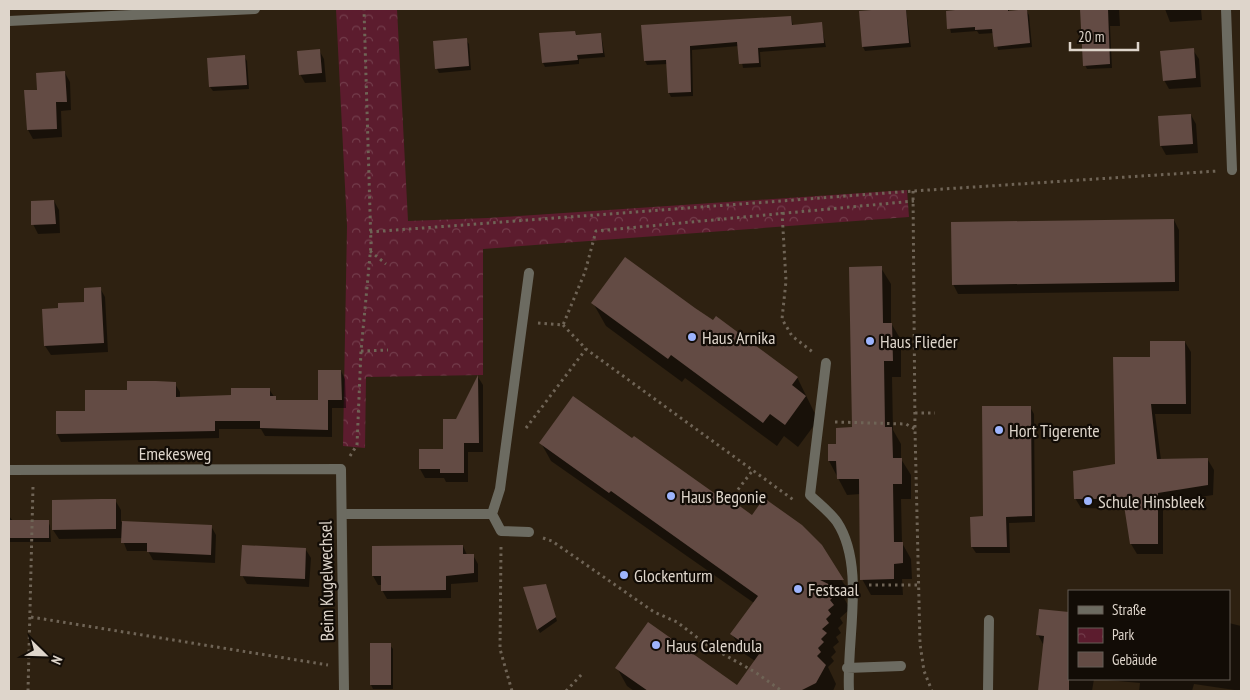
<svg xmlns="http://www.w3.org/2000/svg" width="1250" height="700" font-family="'PT Sans Narrow',sans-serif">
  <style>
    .park { fill: url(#park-crowns) }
    .shadow { fill: #0007 }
    .building { fill: #634b44 }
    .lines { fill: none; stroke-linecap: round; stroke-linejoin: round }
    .path { stroke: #6f6456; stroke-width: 3; stroke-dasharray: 2.5 4; stroke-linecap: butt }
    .lane { stroke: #6c6b61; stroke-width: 10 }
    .street { stroke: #6c6b61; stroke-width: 10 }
    .poi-dot { fill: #9db4fd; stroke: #120c06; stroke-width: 2 }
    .labels { text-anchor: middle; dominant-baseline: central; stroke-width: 4.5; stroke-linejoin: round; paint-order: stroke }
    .poi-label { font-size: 18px; fill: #ded5cb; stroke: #120c06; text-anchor: start }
    .street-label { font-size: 18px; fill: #ded5cb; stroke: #120c06 }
  </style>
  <defs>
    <pattern id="park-crowns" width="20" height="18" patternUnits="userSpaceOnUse" patternTransform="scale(1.25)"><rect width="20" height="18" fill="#5c1c2e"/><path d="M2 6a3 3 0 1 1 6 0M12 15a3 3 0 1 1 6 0" fill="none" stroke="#733c4b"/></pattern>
  </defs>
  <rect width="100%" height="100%" fill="#2e2111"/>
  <path class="park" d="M336,9H397L408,221L488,218L907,190L909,217L483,249V375L366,377L365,448L343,446L347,226Z"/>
  <path class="shadow" d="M906,9L911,47L865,51L863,47L860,12Z
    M975,9H1009V12L1026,10L1029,15L1032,47L998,50L994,33L979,34L977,31L951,33L947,12Z
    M1081,9H1119L1120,26H1110L1112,68L1087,69L1085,65Z
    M1165,9H1201L1202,20L1170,22Z
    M791,17L793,26L821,24L826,47L760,52L761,67L743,68L739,46L692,50L693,96L671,97L669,93L668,64L647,65L645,61L643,26Z
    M575,32L577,36L601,34L605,57L579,59V64L545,67L543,63Z
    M466,40L469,44L471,70L439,73L437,69Z
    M319,50L324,59L326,82L305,83L300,74Z
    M1193,50L1199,59L1201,87L1169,89L1164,80Z
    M244,56L247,61L249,89L213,91L210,87L208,59Z
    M65,73L70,82L71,110L61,111L62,137L33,139L28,130L38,91Z
    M1191,115L1196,124L1198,153L1166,155L1161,146L1159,117Z
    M54,201L59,210L60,233L38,234L33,224Z
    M1174,220L1179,230V291L958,294L953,284Z
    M881,268L891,284V323L901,340V377H892L893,430L901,444V459L911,475V499H901L902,543L911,559L912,579H902L903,595H871L862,579L861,494L847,495L829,461L837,445L853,429Z
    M100,288L105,297L108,352L51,355L45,346L59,309L86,303Z
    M593,303L694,309L797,377L818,420L798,447L784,436L777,446L685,378L682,382L606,326Z
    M1185,342L1191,352V414H1155L1161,460H1208L1214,470L1213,495L1163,503V554H1137L1131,544L1126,509L1081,508L1075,498L1117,465L1151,358Z
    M341,371L345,379L346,408H332V437L265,436L261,429H219V438L61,442L57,434L87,412L128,391L175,384L180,392V398L233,396L269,389L277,401H319Z
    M478,377L483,385V452H468V482H446L444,478H425L420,469L444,450Z
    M1030,407L1034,414L1035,522L1009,523L1010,553H976L972,547Z
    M541,443L717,497L753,517L816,540L853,598H844L850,609L840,618L843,623L838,628L841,633L836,637L839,642L833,647L836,652L831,657L834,661L828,667L836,684L833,691H634L627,686L617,668L737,687L755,661L742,652L732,634L754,603L551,461Z
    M115,500L121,510V522L211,526L216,535L215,563L153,560L148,551H127L122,538L59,539L53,530Z
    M9,516L13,521H48L50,526L51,542H9Z
    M463,546L467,555H473L478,564V582L451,584V598L387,599L382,590V585H378L373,576V547Z
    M306,550L311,558L309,587L247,584L242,575Z
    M547,590L557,621L540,633L538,629Z
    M1069,613V679H1094L1092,691H1039L1044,646L1038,635Z
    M1229,623L1241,626V691L1194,684L1192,691H1139L1140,683L1096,679H1229Z
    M390,645L393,649V689H373L371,685Z"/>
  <path class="building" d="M884,9H906L909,43L862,47L859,11Z
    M964,9H1008V11L1027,9L1030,43L994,47L992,29L975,30V27L947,29L946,11Z
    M1080,9H1108L1110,64L1083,66Z
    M791,16L792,25L822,22L824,43L758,48L759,63L739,64L737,42L690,46L691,92L668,93L666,60L644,61L641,25Z
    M575,31L576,35L601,33L603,53L577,55L578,60L542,63L539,33Z
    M467,38L469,66L435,69L433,41Z
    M1194,48L1196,78L1163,81L1160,51Z
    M320,49L322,73L299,75L297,51Z
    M245,55L247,85L209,87L207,58Z
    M65,71L67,102H56L57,129L27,130L24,90H37L36,73Z
    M1191,114L1193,144L1160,146L1158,116Z
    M54,200L56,224L31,225V201Z
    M1174,219L1175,282L952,285L951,222Z
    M625,257L695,308L713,320L716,316L798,377L792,385L806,396L785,425L770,414L763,423L671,355L668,359L591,303Z
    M882,266L883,323H892L893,361H884L885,427H892L893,458H902V484H893L894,542H903V563L894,564V579L860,580L859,479H837L836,461H828V444H836V428L852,427L849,267Z
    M101,287L104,343L44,346L42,309L58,308V303L84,302V288Z
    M1150,341H1185L1186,404H1151L1157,459L1208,458V485L1158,493V544H1130L1123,499H1074L1073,471L1115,464L1113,357H1150Z
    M318,370H341L342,400H328V430L260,428V421H215V431L56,434V411H85V390H127V381H156L176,382V397L231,395V388H270V396H276V400H318Z
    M478,375L479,443H464V473H440V469H419V449H443V419H456Z
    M573,396L632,438L634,436L717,495L719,491L752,515L764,498L802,525L822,545L844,580H820L841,590L830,600L834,605L828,610L831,614L826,619L829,623L822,629L827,633L821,639L824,642L818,648L821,652L817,656L826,665L816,683L802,690L780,691H648L615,668L648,622L737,685L759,654L730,634L758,596L611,491L609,493L539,443Z
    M982,406H1031L1032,516L1006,517L1007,547H971L970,517L983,516Z
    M101,499H116V529L52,530V500Z
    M9,520H49V538H9Z
    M122,521L212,525L211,555L147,552V543H121Z
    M242,545L306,548L305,579L240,576Z
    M463,545V554H474V573L446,576V590L381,591V576H372V546Z
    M546,584L556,617L537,630L523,587Z
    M1039,609L1069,612V691H1038L1044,636L1036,635Z
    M370,643H391V685H370Z"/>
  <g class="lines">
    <path class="path" d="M913,191L915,430L920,644L924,671L932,691
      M782,212L786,281L782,319L792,336L814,353
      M370,232L913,191L1218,171
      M370,251L386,264
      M538,323L563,325L585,272L596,231L914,201
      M563,325L586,349L795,501
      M361,351L388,350
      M915,413H935
      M835,422L906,424L915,429
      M526,428L586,349
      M350,456L357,445L361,351L371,245L364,9
      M726,505L753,470
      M543,538L552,541L654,612L677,622L707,645L755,672L782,691
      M501,547L500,649L512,691
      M869,585H918
      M31,617L328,665
      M28,691L33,486
      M566,691L583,673"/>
    <path class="lane" d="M826,363L810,495C818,503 830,512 837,522C866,566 846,640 849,691
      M342,514H492
      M529,532L501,531L492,514L500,489L529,273
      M847,668L901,666
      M988,691L989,620"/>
    <path class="street" d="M1226,9L1232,170
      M9,21L255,9
      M9,470L341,469L344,691"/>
  </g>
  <g class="poi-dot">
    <circle cx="692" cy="337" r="5"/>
    <circle cx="870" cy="341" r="5"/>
    <circle cx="999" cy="430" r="5"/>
    <circle cx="671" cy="496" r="5"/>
    <circle cx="1088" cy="501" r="5"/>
    <circle cx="624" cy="575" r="5"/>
    <circle cx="798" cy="589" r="5"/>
    <circle cx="656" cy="645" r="5"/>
  </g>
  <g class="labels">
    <g class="poi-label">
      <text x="702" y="337">Haus Arnika</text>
      <text x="880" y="341">Haus Flieder</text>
      <text x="1009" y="430">Hort Tigerente</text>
      <text x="681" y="496">Haus Begonie</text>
      <text x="1098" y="501">Schule Hinsbleek</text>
      <text x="634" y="575">Glockenturm</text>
      <text x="808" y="589">Festsaal</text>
      <text x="666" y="645">Haus Calendula</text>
    </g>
    <g class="street-label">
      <text x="175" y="453">Emekesweg</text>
      <text transform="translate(326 581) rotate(-91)">Beim Kugelwechsel</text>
    </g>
  </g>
  <rect width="1250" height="700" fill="none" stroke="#ded5cb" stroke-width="20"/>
  <rect x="1068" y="590" width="162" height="90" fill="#120c06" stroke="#645c55"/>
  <rect x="1078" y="606" width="25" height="8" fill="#6c6b61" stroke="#645c55"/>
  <text x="1112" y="615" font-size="15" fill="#ded5cb">Straße</text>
  <rect x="1078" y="628" width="25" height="15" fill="url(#park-crowns)" stroke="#645c55"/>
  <text x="1112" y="640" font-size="15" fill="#ded5cb">Park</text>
  <rect x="1078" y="652" width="25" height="15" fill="#634b44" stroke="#645c55"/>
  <text x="1112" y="665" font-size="15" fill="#ded5cb">Gebäude</text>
  <g transform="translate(45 655) rotate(113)" stroke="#120c06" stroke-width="4" paint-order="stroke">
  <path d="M0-4L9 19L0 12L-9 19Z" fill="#ded5cb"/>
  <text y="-8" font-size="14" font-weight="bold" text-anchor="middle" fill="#ded5cb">N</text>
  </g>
  <path d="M1070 42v8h68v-8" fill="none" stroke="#ded5cb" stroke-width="2.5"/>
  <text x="1078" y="42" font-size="15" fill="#ded5cb" stroke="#120c06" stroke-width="4" paint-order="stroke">20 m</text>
</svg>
